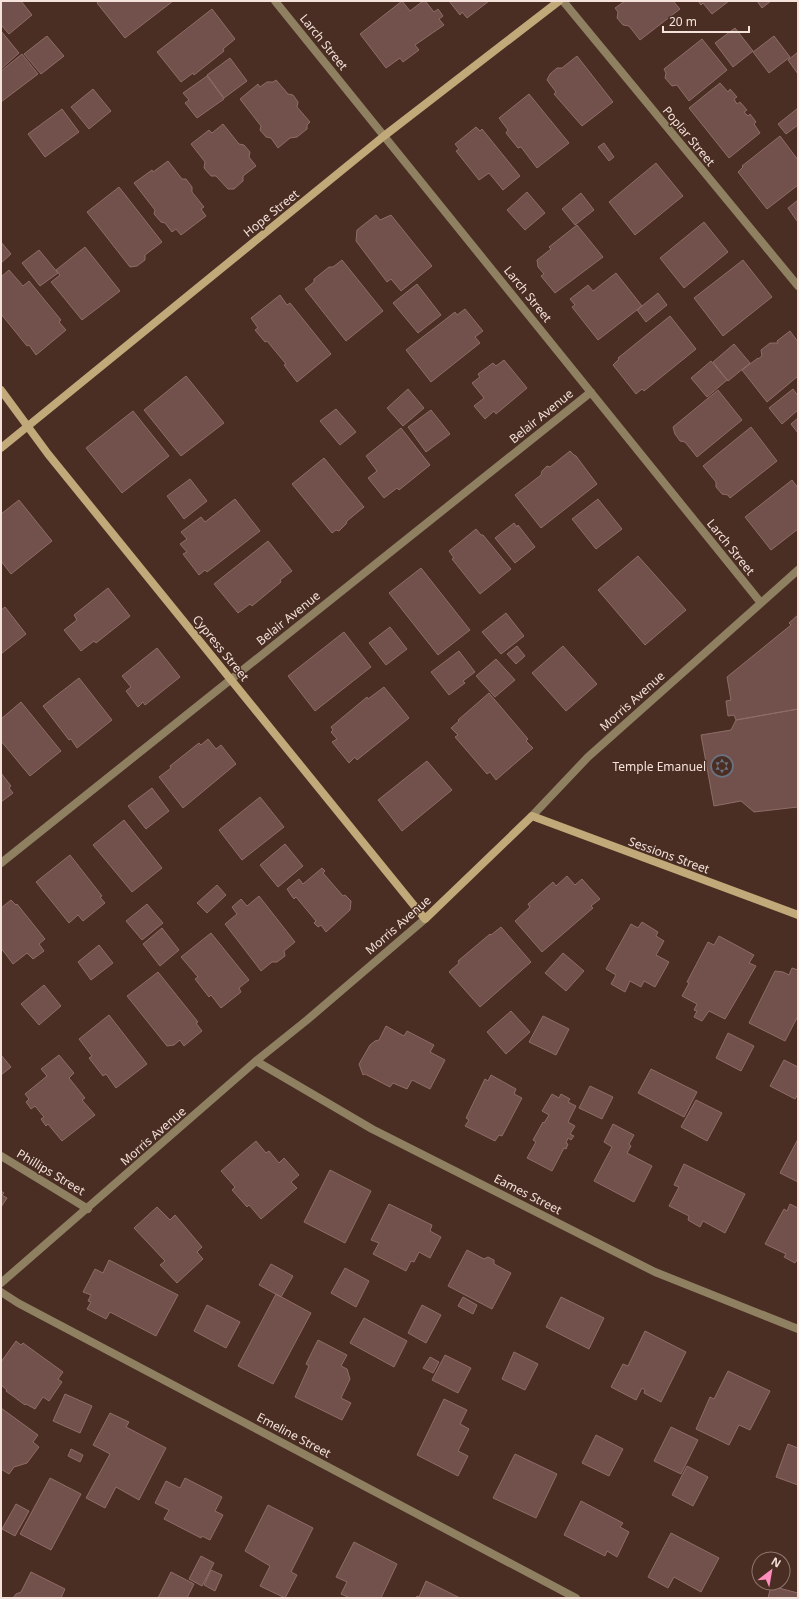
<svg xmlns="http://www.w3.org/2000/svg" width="799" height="1599" font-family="'Noto Sans',sans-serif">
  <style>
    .building { fill: #72514c; stroke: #8f6c67 }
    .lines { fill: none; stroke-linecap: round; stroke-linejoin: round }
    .street { stroke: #8f8062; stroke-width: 8 }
    .secondary { stroke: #c2a979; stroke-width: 8 }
    .labels { text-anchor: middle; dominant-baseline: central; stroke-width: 3; stroke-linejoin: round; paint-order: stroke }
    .street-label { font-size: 12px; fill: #f4e2db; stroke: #4a2e23 }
    .poi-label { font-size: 12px; fill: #f4e2db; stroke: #4a2e23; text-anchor: end }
  </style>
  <rect width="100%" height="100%" fill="#4a2e23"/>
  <path class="building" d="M1,1H21L32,15L9,34L1,25Z
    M99,1H173L125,38L97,3Z
    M402,1L410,11L423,1H425L434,12L438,9L443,16L439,19L444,25L415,45L419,50L403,62L400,58L386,68L360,34Z
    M449,1H489L467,18L462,12L460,15Z
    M625,1H673L680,9L640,40L629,26L623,25L617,18L618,12L615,8Z
    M698,1H729L712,14L703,3L701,5Z
    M757,1H771L762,8Z
    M212,9L235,39L223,49L224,51L194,75L193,73L181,82L157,52Z
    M735,28L753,51L733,67L715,43Z
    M1,31L19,53L1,69Z
    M47,36L64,56L41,74L24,54Z
    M774,36L790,57L769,73L753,52Z
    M702,39L727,70L689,101L677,85L672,86L665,78L666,73L664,69Z
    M798,52V74L788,60Z
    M22,54L38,74L1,102V71Z
    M577,56L613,102L582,126L554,94L556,92L547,80L550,74L557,68H562Z
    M230,58L247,81L224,98L207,75Z
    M207,76L224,99L197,118L185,103L189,100L183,93Z
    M276,80L288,94L293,95L298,102L297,107L310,122L307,125V129L297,137L290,138L278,148L271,138L266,137L260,130L261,126L240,99L258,84L260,87L267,82H273Z
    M720,83L728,92L730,89L737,97L734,99L737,104L740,102L747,110L744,112L748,116L750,114L756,122L754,124L760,133L729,158L689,108Z
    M93,89L111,111L89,129L71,107Z
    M529,94L569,143L537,168L521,147L518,148L506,133L508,130L499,118Z
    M798,108V125L786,134L778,124Z
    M62,109L79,132L45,157L28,134Z
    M223,124L239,144L244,145L250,152L249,157L256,166L243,176V181L234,189H228L216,176H211L204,168L205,162L191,144L209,130L212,133Z
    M476,127L480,131L482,129L520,176L503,190L489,173L479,180L456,151L459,149L455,144Z
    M780,136L798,160V185L767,209L738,172L743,167L742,166Z
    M604,143L614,157L609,161L598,147Z
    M168,161L182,179H186L192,187V192L204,207L201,209L206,216L181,235L176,229L172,232L165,223L161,222L154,214L155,210L134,183L152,170L153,172Z
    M656,163L683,196L635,235L609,202Z
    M119,187L162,242L145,255V260L137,266L130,267L87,212Z
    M527,192L545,213L525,230L507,210Z
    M581,193L594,210L575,225L562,209Z
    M798,200V220L797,221L788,208Z
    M376,215L380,220L391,215L432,266L401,291L391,279L387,282L356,241L357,230Z
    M704,222L728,252L684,288L660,258Z
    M577,225L603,257L555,293L541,276L544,274L538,267L537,260L551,249L549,247Z
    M1,242L11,254L1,263Z
    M85,247L120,291L82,320L51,282L60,275L56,270Z
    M39,250L58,273L40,286L22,263Z
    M342,260L383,311L346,341L305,289L314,282V279L329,267H333Z
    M743,260L772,297L723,336L694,298Z
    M9,270L23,286L29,281L61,320L59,322L66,330L36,355L29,345L27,346L1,314V277Z
    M616,273L642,306L598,340L572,307L575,305L570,299L588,285L593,291Z
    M417,284L441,315L418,333L393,303Z
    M658,293L667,305L646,322L637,310Z
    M280,295L287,305L290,303L331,354L297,382L284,365L286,364L267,341L265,342L255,330L258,328L251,318Z
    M465,309L483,331L475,337L480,343L431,382L406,350L455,312L457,315Z
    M670,316L696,349L644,391L642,389L636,394L613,365L619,359L618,358Z
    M790,331L798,342V376L767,402L742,370L758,358V359L762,356L761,350L770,343H778L777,341Z
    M734,344L750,363L728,381L713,362Z
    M504,360L527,388L496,414L494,411L485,419L474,406L484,398L472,383L480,377L478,374L493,363L496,366Z
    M711,361L727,380L707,397L691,378Z
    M186,376L224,423L181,456L144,410Z
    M408,389L424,408L403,426L387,408Z
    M793,389L798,396V410L782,424L769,408Z
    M718,390L742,420L697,457L685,442L680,441L675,434L673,427Z
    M336,409L356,432L340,445L320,421Z
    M431,410L450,434L426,452L408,427Z
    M133,411L169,456L122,493L86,448Z
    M798,418V433L791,424Z
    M751,427L777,461L730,498L728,495L722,494L716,487V482L703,466Z
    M401,428L430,465L399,490L397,488L384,498L368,478L377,471L366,456Z
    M570,451L574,455L576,456L597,484L541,528L515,495L541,475L542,471L547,466L550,467Z
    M324,458L364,507L347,521L346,524L339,531L336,530L332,533L292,484Z
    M190,479L207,501L184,519L167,496Z
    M792,480L798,488V529L771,550L745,517Z
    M235,499L260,531L207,572L205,570L199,575L183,554L187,552L180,544L187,539L181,532L201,517L205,522Z
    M598,499L622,529L596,549L572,519Z
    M19,500L52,541L11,574L1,561V514Z
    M514,523L517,527L518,525L535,547L515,563L495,538Z
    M476,529L481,535H483L511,569L480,594L452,559L454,558L449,551Z
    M268,541L292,571L280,580L281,582L252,606L250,604L238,613L214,584Z
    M638,556L686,610L645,645L598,590Z
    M421,568L470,630L438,655L389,593Z
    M108,588L130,616L96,643L94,641L81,651L64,630L77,620L74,615Z
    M5,607L26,634L1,654V610Z
    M506,613L524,636L501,654L482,632Z
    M798,615V709L736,720L734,715L728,716L726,701L731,700L727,677L791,625L789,623Z
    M390,627L407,649L386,665L369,643Z
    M344,632L371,667L315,711L288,676Z
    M517,646L525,656L516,664L507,654Z
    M563,646L597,684L566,711L532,673Z
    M157,648L180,677L145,705L143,702L138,707L126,691L131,687L122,676Z
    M459,651L475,672L463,681L465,683L449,695L431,672Z
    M496,659L515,680L495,697L476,676Z
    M79,678L112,720L77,748L71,739L69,740L43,706Z
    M384,687L409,718L357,760L355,757L349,763L332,742L337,739L331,732L333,730L331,727L367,697L368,699Z
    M489,693L528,739L526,741L533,748L496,780L490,772L487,774L455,737L458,735L451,728L459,721L458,720Z
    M21,702L61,751L30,776L1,741V719Z
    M798,709V807L754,812L741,801L714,806L701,735L731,730L736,720Z
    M208,739L216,749L221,745L236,764L183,808L159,777L171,768L170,766L199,743L201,745Z
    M427,761L452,790L402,831L378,800Z
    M1,773L11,786L9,788L13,793L1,802Z
    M152,788L169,811L146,829L128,806Z
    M260,797L284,827L242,860L219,830Z
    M124,820L162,868L132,892L93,845Z
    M285,844L303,866L278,887L260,865Z
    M70,855L102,896L100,897L105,903L83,921L78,915L69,923L36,882Z
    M322,868L325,871L323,873L343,896L345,895L351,901L350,910L326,932L321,925L318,927L314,923L316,921L296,897L294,899L291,895L287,889L299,879L303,884Z
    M567,876L575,885L582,879L600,899L591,906L593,908L542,952L515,921L530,907L528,904L553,882L556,886Z
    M217,885L226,895L207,913L197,903Z
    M259,896L295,942L284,951L285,956L277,962H272L261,971L225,924L237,914L232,907L241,899L247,906Z
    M11,900L16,905L17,904L45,939L39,944L44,951L33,959L27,953L13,964L1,948V908Z
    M147,904L163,923L142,940L126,921Z
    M642,922L658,932L656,936L664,941L656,955L669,962L655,987L644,981L641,987L630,981L625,992L611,984L616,975L606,969L631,924L638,928Z
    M501,927L531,962L480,1007L449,972L459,963L458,961L490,934L491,935Z
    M162,928L179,950L160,966L143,944Z
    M211,933L249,980L239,988L241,992L221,1008L211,995L209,997L195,979L198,977L181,957Z
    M719,936L754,955L749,963L756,966L725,1019L709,1011L702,1021L694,1017L697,1011L694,1010L697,1004L682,996L689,983L687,982L708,942L714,945Z
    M99,945L113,963L91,980L78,962Z
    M563,953L584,971L566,991L545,973Z
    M792,968L798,970V1016L785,1041L749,1023L775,971L783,972L789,975Z
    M158,972L198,1022L196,1023L202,1031L184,1046L180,1040L174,1045L167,1046L127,996Z
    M44,985L61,1006L39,1025L21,1004Z
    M511,1011L530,1032L506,1054L487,1032Z
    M109,1015L147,1064L116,1088L106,1074L103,1076L89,1058L92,1056L79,1039Z
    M543,1016L569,1029L556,1055L529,1042Z
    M386,1026L404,1036L407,1031L434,1045L430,1052L445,1060L430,1089L412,1080L407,1089L393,1083L390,1087L365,1074L363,1075L359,1064L370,1045L375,1041L379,1040Z
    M728,1033L754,1046L741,1071L716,1058Z
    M1,1055L11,1067L1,1075Z
    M59,1055L74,1073L69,1078L85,1098L82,1100L95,1115L62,1141L48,1124L46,1126L41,1119L44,1117L35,1106L31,1109L26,1102L29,1099L25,1094L47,1076L41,1069Z
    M784,1060L798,1067V1094L795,1099L770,1086Z
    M651,1069L697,1092L684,1117L638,1093Z
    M491,1075L516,1089L514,1094L522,1098L502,1136L499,1135L495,1141L465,1126L469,1120L466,1118L485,1079L488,1081Z
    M590,1086L613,1097L602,1119L579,1108Z
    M552,1094L559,1098L561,1094L570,1099L568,1102L576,1106L568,1122L575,1126L570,1134L574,1136L571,1140L568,1138L566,1143L568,1144L566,1149L564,1148L552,1171L527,1158L536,1142L533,1140L543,1122L544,1123L549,1115L542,1111Z
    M696,1100L722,1113L707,1141L681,1127Z
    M613,1124L634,1135L629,1144L631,1146L627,1153L652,1166L634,1202L594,1181L612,1147L604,1142Z
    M798,1139V1182L780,1173Z
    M256,1141L266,1153L269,1151L279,1163L284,1158L299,1175L291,1182L297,1188L261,1219L249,1205L247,1207L232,1190L235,1187L221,1171Z
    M684,1164L745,1194L725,1233L703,1221L700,1227L688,1220L689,1216L669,1206L679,1187L674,1185Z
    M330,1170L371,1191L345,1243L304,1222Z
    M1,1191L4,1193L2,1195L7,1198L1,1207Z
    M389,1204L432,1225L430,1231L441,1237L430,1258L419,1252L414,1262L411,1261L406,1271L373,1254L379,1243L371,1240Z
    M790,1204L798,1208V1258L795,1263L784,1257L786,1254L765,1244L784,1209L787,1211Z
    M157,1207L170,1220L175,1215L202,1247L197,1252L203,1259L177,1283L160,1265L165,1261L134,1228Z
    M467,1250L484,1259L488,1257L494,1260V1264L511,1273L492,1309L448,1286Z
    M109,1260L178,1295L156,1336L110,1312L106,1319L87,1309L91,1302L88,1301L91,1295L83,1292L95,1269L103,1273Z
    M271,1264L293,1276L281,1297L259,1285Z
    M345,1268L369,1281L356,1307L331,1293Z
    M276,1294L311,1313L273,1384L238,1366Z
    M463,1297L477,1305L473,1314L458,1306Z
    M561,1297L604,1318L589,1349L546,1327Z
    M207,1305L240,1322L226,1348L194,1331Z
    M422,1305L441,1315L426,1343L408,1333Z
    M364,1318L407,1341L394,1367L350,1343Z
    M645,1331L686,1352L661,1402L644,1393L645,1390L642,1388L636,1400L611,1387L623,1364L628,1366Z
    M318,1340L347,1355L341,1366L347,1369L350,1379L341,1398L351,1403L342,1420L295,1397L309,1366L306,1364Z
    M16,1341L21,1345L23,1343L63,1372L58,1379L62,1382L49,1401L43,1397L35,1409L26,1404L25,1405L6,1391L7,1390L1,1385V1362Z
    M514,1352L538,1364L525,1390L502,1379Z
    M445,1355L471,1368L458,1393L432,1380Z
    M430,1357L439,1362L433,1373L423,1368Z
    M728,1371L770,1391L750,1430L739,1425L729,1445L696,1429L710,1397L714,1399Z
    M65,1394L92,1406L80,1433L53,1421Z
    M444,1399L467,1410L460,1424L469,1429L458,1451L468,1456L458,1476L417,1455Z
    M1,1408L38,1435L33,1442L39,1447L27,1463L14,1467L9,1474L1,1469Z
    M110,1413L129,1422L126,1427L166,1448L139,1500L116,1487L105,1508L86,1498L110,1454L93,1445Z
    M671,1427L698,1440L681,1474L654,1461Z
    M596,1435L623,1449L609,1476L582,1463Z
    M788,1444L798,1448V1485L776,1477Z
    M71,1449L83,1455L80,1462L68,1456Z
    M515,1454L557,1474L536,1518L493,1498Z
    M687,1466L708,1477L693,1506L672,1495Z
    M50,1478L81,1494L51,1550L20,1534Z
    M185,1478L222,1497L215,1511L223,1515L210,1540L202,1536L201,1538L164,1519L169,1510L155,1503L166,1481L180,1488Z
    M581,1501L623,1523L620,1527L629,1532L617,1557L607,1551L605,1556L564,1535Z
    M16,1504L29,1511L15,1536L2,1529Z
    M268,1505L313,1528L291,1572L297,1575L285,1598L260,1586L270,1566L245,1551Z
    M671,1533L719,1558L701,1592L674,1577L668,1588L648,1577Z
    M354,1542L397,1564L381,1598H350L341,1594L347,1582L336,1577Z
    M201,1556L214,1563L202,1586L189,1579Z
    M211,1570L222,1575L215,1591L204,1585Z
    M31,1572L65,1589L61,1598H13L16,1594L21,1592Z
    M171,1572L194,1584L187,1598H158Z
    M426,1581L460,1598H416L417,1596L419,1597Z
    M771,1586L798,1593V1598H768Z"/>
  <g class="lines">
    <path class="street" d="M275,1L761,603
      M563,1L798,286
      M532,816L588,757L798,570
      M1,863L591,392
      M256,1061L372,1129L655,1272L798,1329
      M1,1156L88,1209
      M1,1283L256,1061L307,1020L425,919
      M1,1292L18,1303L576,1598"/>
    <path class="secondary" d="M1,390L48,454L425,919L532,816L798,915
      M1,448L384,136L559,1"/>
  </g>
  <defs>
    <g id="synagogue-ring" transform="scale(1.15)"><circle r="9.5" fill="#4a2e23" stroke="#6b7280" stroke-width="1.5"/><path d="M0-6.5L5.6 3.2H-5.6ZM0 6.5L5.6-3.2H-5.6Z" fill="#6b7280"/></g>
  </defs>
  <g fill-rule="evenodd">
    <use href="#synagogue-ring" x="722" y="766"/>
  </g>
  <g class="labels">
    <g class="street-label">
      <text transform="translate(324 42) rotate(51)">Larch Street</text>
      <text transform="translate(689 136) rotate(50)">Poplar Street</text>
      <text transform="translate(271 213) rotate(-39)">Hope Street</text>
      <text transform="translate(528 294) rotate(51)">Larch Street</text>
      <text transform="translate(541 416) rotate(-39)">Belair Avenue</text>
      <text transform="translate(731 547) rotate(51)">Larch Street</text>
      <text transform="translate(288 618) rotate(-39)">Belair Avenue</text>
      <text transform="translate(221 648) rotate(51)">Cypress Street</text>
      <text transform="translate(632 701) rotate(-42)">Morris Avenue</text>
      <text transform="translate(669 855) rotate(20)">Sessions Street</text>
      <text transform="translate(398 925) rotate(-41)">Morris Avenue</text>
      <text transform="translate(153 1136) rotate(-41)">Morris Avenue</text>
      <text transform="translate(51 1172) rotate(31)">Phillips Street</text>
      <text transform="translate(528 1194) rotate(27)">Eames Street</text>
      <text transform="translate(294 1435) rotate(28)">Emeline Street</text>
    </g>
    <g class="poi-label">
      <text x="706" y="766">Temple Emanuel</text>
    </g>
  </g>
  <rect width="799" height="1599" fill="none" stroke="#f4e2db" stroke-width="4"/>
  <g transform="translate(771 1571) rotate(31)"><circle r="19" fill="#4a2e23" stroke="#8e766d"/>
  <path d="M0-3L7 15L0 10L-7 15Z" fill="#fe8ebd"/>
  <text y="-6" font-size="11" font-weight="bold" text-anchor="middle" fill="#f4e2db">N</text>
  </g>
  <path d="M663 26v6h86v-6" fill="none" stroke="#f4e2db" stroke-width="2"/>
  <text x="669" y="26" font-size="12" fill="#f4e2db" stroke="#4a2e23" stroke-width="3" paint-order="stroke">20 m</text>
</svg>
